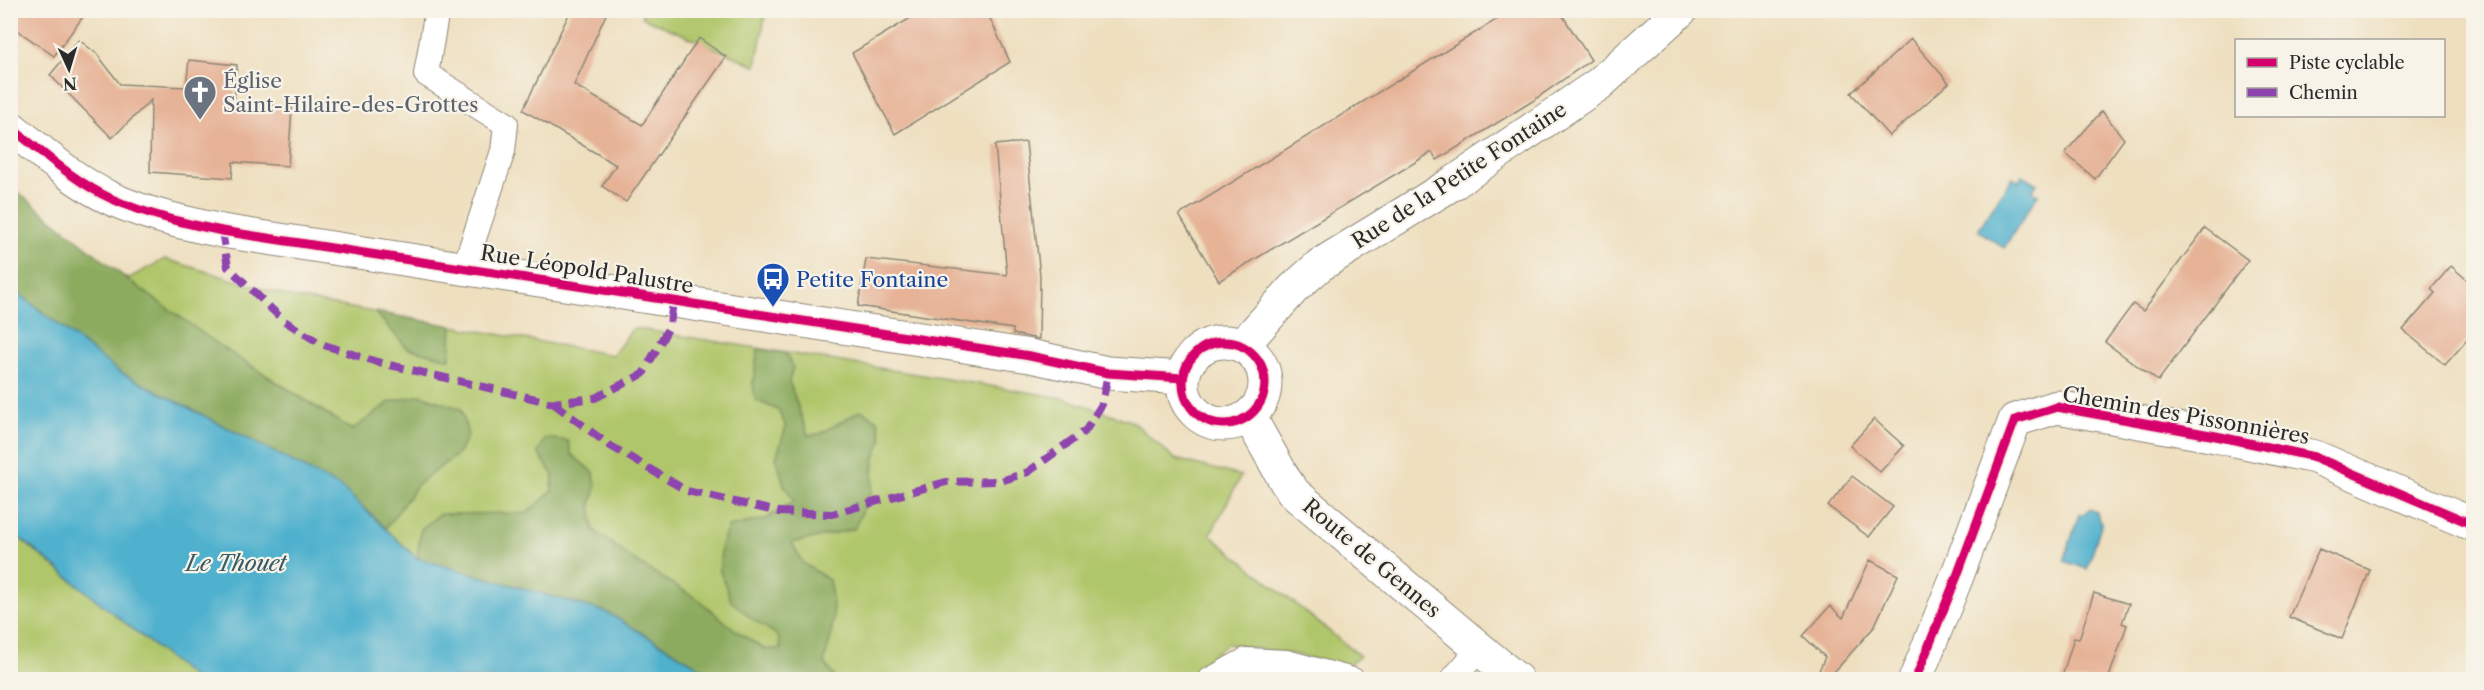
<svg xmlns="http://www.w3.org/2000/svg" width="2484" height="690" font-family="'Libre Caslon Text',serif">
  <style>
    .green { fill: #b0c66a; stroke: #6e784a; stroke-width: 1.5 }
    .forest { fill: #8cab5e; stroke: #5c6b44; stroke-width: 1.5 }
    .water { fill: #4fb1ce; stroke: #3d6e7c; stroke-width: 1.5 }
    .building { fill: #e6b397 }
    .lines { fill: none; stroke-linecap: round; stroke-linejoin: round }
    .service-casing { stroke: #8c8575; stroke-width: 26 }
    .minor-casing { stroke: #8c8575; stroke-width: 35 }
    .tertiary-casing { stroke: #8c8575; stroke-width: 35 }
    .secondary-casing { stroke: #8c8575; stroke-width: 35 }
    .service { stroke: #fff; stroke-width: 24 }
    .minor { stroke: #fff; stroke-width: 33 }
    .tertiary { stroke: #fff; stroke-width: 33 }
    .secondary { stroke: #fff; stroke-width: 33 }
    .quiet { stroke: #8e44ad; stroke-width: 8; stroke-dasharray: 15 8; stroke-linecap: butt }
    .cycleway-casing { stroke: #f7f3e8; stroke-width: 13 }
    .cycleway { stroke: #d6006c; stroke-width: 9 }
    .labels { text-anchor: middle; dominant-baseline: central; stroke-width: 4.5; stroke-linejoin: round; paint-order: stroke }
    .worship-label { font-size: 21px; fill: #5b616d; stroke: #f7f3e8; text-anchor: start }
    .street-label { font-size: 21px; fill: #2b2b2b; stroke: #f7f3e8 }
    .transit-label { font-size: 21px; fill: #164399; stroke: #f7f3e8; text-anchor: start }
    .water-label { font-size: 22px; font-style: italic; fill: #385a64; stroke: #f7f3e8 }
  </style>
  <rect width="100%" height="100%" fill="#f7f3e8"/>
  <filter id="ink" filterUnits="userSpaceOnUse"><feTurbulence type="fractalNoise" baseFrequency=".0167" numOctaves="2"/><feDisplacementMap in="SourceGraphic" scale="12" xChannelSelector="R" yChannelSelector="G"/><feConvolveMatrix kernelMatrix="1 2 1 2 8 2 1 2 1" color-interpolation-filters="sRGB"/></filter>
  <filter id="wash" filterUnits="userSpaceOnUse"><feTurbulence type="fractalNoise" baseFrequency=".008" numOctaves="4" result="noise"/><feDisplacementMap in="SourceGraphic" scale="24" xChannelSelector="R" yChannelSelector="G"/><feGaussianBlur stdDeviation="1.35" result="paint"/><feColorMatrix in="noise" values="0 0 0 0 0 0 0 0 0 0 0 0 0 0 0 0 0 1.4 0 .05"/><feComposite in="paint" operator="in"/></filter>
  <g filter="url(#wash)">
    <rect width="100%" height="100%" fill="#eedfbf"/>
    <path class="green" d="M642,11H766L756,66L642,17Z
      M165,259L290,297L613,355L633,328L1064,398L1133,422L1175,459L1241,476L1210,535L1360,656L1345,668L1298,655L1227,644L1196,668L1191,680L720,679L606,612L417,558L341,487L353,430L223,348L127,279Z
      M10,531L195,679H11Z
      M1238,673H1274L1305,679L1226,680Z"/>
    <path class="forest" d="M10,186L127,279L223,348L352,430L390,402L421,395L461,409L468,435L459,453L418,484L386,528L341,487L118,371L11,287Z
      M375,312L452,326L450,359L407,348Z
      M758,349L785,353L793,367L789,381L808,435L820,434L861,410L878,420L882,440L874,460L872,491L854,529L792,543L803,563L829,580C836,614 834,629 824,662L836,679H720L606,612L417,558L421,529L440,514L527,513L552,491L553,475L538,453L545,438L568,441L572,455L594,473L596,488L591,504L594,530L635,561L699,600L735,630L764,649H781L778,636L751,618L731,601L720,571L721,546L728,527L766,519L794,501L784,485L776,458L786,427L778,410L755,400L753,383Z"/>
    <path class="water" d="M2022,175L2037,184L2032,191L2038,195L2004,248L1978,230L2012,177L2019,182Z
      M10,287L118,371L341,487L417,558L606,612L720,679H195L11,531Z
      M2089,509L2097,512L2099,521L2102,522L2087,569L2064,561L2079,514L2082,515Z"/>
    <g id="blocks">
      <path class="building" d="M10,10H88L54,56L10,25Z
        M571,10H608L574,85L642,125L699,38L726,57L626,202L602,186L616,165L523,110Z
        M924,10H986L1010,62L895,134L852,53Z
        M1512,10H1559L1591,60L1531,102L1437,160L1432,152L1219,281L1179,215Z
        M1911,39L1949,83L1889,136L1851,93Z
        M79,40L97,54L120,84L186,87L189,60L237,65L234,102L292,107L288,166L233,162L232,178L150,172L151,100L112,138L50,75Z
        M2102,111L2124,139L2095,179L2065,153Z
        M1026,142L1040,276L1039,339L1013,334V329L858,306L866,259L1007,275L995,145Z
        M2205,228L2248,260L2158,381L2105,342L2133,304L2143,311Z
        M2451,266L2474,286V332L2445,365L2403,330L2435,293L2431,289Z
        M1874,419L1904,446L1880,472L1850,446Z
        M1852,476L1893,507L1869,537L1828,506Z
        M2319,549L2370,570L2342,639L2289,617Z
        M1870,560L1898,575L1874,627L1827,680H1815L1825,657L1803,636L1830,606L1843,618Z
        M2094,593L2129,604L2122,623L2127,625L2108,680H2061L2074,638L2079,639Z"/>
    </g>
  </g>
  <g filter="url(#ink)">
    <use href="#blocks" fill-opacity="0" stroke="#8c8575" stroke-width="1.5"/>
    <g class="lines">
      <g class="service-casing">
        <path id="service" d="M437,10L426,74L506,124L503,151L464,269
          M1210,680L1246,660L1287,662L1353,680
          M1452,680L1480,648"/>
      </g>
      <g class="minor-casing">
        <path id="minor" d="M1915,680L1957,576L2015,420L2057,407L2216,436L2315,457L2474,525"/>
      </g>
      <g class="tertiary-casing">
        <path id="tertiary" d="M1242,346L1293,289L1320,265L1455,182L1599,84L1681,10"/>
      </g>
      <g class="secondary-casing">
        <path id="secondary" d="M10,127C41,151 76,183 112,199C148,215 184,223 222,231L1030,356L1108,373L1183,378
          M1183 383a41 41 0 1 1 82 0a41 41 0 1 1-82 0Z
          M1249,416L1286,482L1295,494L1517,680"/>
      </g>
      <use href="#service" class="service"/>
      <use href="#minor" class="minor"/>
      <use href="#tertiary" class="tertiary"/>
      <use href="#secondary" class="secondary"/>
      <path class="quiet" d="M222,231L228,267L283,320L321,344L377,362L553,403L595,398L643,374L670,325L673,301
        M553,403L609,445L687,491L779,512L832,514L946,482L1001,481L1028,472L1086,430L1102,404L1108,373"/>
      <g class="cycleway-casing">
        <path id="cycleway" d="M10,127C41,151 76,183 112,199C148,215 184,223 222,231L1030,356L1108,373L1183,378
          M1183 383a41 41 0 1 1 82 0a41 41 0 1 1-82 0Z
          M1915,680L1957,576L2015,420L2057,407L2216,436L2315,457L2474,525"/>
      </g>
      <use href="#cycleway" class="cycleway"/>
    </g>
  </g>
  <defs>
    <g id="church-pin" transform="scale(1.725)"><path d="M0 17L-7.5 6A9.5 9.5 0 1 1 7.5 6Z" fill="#6b7280" stroke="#f7f3e8"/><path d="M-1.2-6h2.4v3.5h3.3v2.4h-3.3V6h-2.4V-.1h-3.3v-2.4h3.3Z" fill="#fff"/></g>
    <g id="bus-pin" transform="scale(1.725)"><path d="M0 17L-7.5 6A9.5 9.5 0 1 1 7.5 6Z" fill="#1a4fb4" stroke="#f7f3e8"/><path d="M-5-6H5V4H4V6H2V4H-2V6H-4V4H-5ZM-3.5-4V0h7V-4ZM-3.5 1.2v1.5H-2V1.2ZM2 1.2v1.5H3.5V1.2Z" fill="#fff"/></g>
  </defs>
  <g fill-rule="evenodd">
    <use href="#church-pin" x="200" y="92"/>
    <use href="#bus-pin" x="773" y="279"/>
  </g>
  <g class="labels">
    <g class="worship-label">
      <text x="223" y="80">Église<tspan x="223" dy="24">Saint-Hilaire-des-Grottes</tspan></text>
    </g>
    <g class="street-label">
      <text transform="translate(1459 175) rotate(-33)">Rue de la Petite Fontaine</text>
      <text transform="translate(587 269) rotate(9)">Rue Léopold Palustre</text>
      <text transform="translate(2186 415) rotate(10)">Chemin des Pissonnières</text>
      <text transform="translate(1372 558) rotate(40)">Route de Gennes</text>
    </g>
    <g class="transit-label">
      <text x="796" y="279">Petite Fontaine</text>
    </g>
    <g class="water-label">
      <text x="236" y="563">Le Thouet</text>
    </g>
  </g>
  <rect width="2484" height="690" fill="none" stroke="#f7f3e8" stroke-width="36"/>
  <rect x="2235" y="39" width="210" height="78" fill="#f7f3e8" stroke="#a5a39c" stroke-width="1.5"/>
  <rect x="2247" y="58" width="30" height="9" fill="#d6006c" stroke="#a5a39c" stroke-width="1.5"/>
  <text x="2289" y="69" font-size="18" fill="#2b2b2b">Piste cyclable</text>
  <rect x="2247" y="88" width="30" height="9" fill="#8e44ad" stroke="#a5a39c" stroke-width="1.5"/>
  <text x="2289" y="99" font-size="18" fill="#2b2b2b">Chemin</text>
  <g transform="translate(69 69) rotate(176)" stroke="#f7f3e8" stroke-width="4.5" paint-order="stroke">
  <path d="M0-4.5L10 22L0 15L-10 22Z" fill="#2b2b2b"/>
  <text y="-9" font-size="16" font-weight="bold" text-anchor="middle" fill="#2b2b2b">N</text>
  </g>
</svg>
